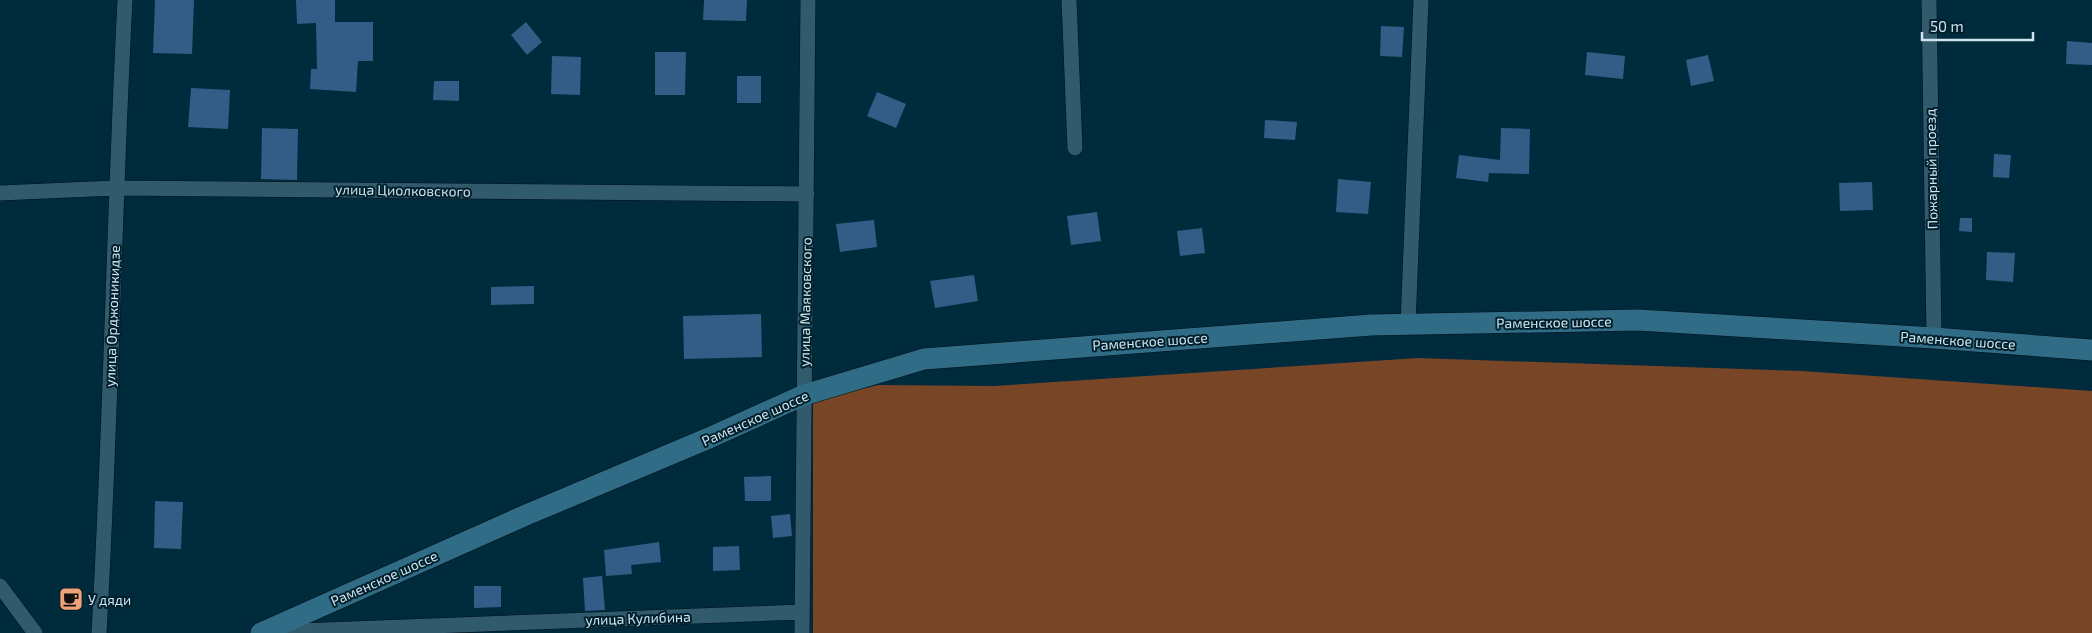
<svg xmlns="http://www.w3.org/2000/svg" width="2092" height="633" font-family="'Exo 2',sans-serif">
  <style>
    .forest { fill: #784527 }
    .building { fill: #335d86 }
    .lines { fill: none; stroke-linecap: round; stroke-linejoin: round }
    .street-casing { stroke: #00111b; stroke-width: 16 }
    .secondary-casing { stroke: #00111b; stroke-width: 22 }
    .street { stroke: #315a6d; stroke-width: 15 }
    .secondary { stroke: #316c86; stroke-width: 21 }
    .labels { text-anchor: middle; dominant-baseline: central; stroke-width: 4; stroke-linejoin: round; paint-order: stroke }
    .street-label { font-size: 14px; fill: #cee4ef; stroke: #01202d }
    .poi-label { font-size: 14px; fill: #cee4ef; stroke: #01202d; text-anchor: start }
  </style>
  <rect width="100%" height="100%" fill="#002b3c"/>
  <path class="forest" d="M1418,358L1802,371L2092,391V633H813V401L878,385L994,386Z"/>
  <path class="building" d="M155,0H194L192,54L153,53Z
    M296,0H335V22H373V61H358L356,92L310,89L311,69H317L316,23L297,24Z
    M704,0H747L746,21L703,20Z
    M526,22L542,42L527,55L511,35Z
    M1381,26L1404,27L1402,57L1380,56Z
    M2067,41L2092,43V65L2066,64Z
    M655,52H686L685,95H655Z
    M1587,52L1625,56L1623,79L1585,75Z
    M1708,55L1714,81L1691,86L1686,60Z
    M552,56L581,57L580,95L551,94Z
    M737,76H761V103H737Z
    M434,81H459V101L433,100Z
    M191,88L230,90L228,129L188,127Z
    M877,92L906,104L896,128L867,116Z
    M1265,120L1297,122L1295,140L1264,138Z
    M262,128L298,129L297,180L261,179Z
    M1501,128L1530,129L1529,174L1489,173L1488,182L1456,178L1459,155L1500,160Z
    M1994,154L2011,155L2009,178L1993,177Z
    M1338,179L1371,182L1368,214L1336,212Z
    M1872,182L1873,210L1840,211L1839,183Z
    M1097,212L1101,241L1071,245L1067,216Z
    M1960,218H1972V232L1959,231Z
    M874,220L877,247L840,252L836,224Z
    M1202,228L1205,253L1180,256L1177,231Z
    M1987,252L2015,253L2013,282L1986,280Z
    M974,275L978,301L935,308L930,281Z
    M534,286V304L491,305V287Z
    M761,314L762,357L684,359L683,316Z
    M771,476V501H745L744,477Z
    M155,501L183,502L181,549L154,548Z
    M790,514L792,536L773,538L771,516Z
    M659,542L661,562L631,565L632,574L606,576L604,550Z
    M739,546L740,570L713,571V547Z
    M602,576L605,610L585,611L583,578Z
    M474,586H501V607L474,608Z"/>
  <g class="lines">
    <g class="street-casing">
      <path id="street" d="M1069,0L1075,148
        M1929,0L1934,338
        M0,193L115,188L807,194
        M1408,324L1421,0
        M0,586L35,633
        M272,632L802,612
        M99,633C111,422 114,211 125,0
        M802,633L808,0"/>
    </g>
    <g class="secondary-casing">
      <path id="secondary" d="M261,633L526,515L709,438L804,395L924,359L1371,325L1638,320L1934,338L2092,350"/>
    </g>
    <use href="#street" class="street"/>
    <use href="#secondary" class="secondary"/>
  </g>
  <defs>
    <g id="cafe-square" transform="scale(1.25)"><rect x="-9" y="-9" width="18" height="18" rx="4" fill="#f0a378" stroke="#01202d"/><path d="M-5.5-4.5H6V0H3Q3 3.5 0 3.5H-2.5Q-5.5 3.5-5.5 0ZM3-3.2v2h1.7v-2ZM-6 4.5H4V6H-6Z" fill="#111"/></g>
  </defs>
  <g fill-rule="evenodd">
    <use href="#cafe-square" x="71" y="599"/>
  </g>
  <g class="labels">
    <g class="street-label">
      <text transform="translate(1931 169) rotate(-91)">Пожарный проезд</text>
      <text transform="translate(403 190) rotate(1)">улица Циолковского</text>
      <text transform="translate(805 302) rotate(-89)">улица Маяковского</text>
      <text transform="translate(112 316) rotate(-88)">улица Орджоникидзе</text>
      <text transform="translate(1554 322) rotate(-1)">Раменское шоссе</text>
      <text transform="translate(1958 340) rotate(4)">Раменское шоссе</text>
      <text transform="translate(1150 341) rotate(-4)">Раменское шоссе</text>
      <text transform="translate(755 418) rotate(-24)">Раменское шоссе</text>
      <text transform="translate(384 578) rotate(-24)">Раменское шоссе</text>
      <text transform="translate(638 618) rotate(-2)">улица Кулибина</text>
    </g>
    <g class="poi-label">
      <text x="88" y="599">У дяди</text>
    </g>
  </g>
  <path d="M1922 32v8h111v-8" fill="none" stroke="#cee4ef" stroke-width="2.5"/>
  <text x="1930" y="32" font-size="15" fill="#cee4ef" stroke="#01202d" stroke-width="4" paint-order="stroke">50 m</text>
</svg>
